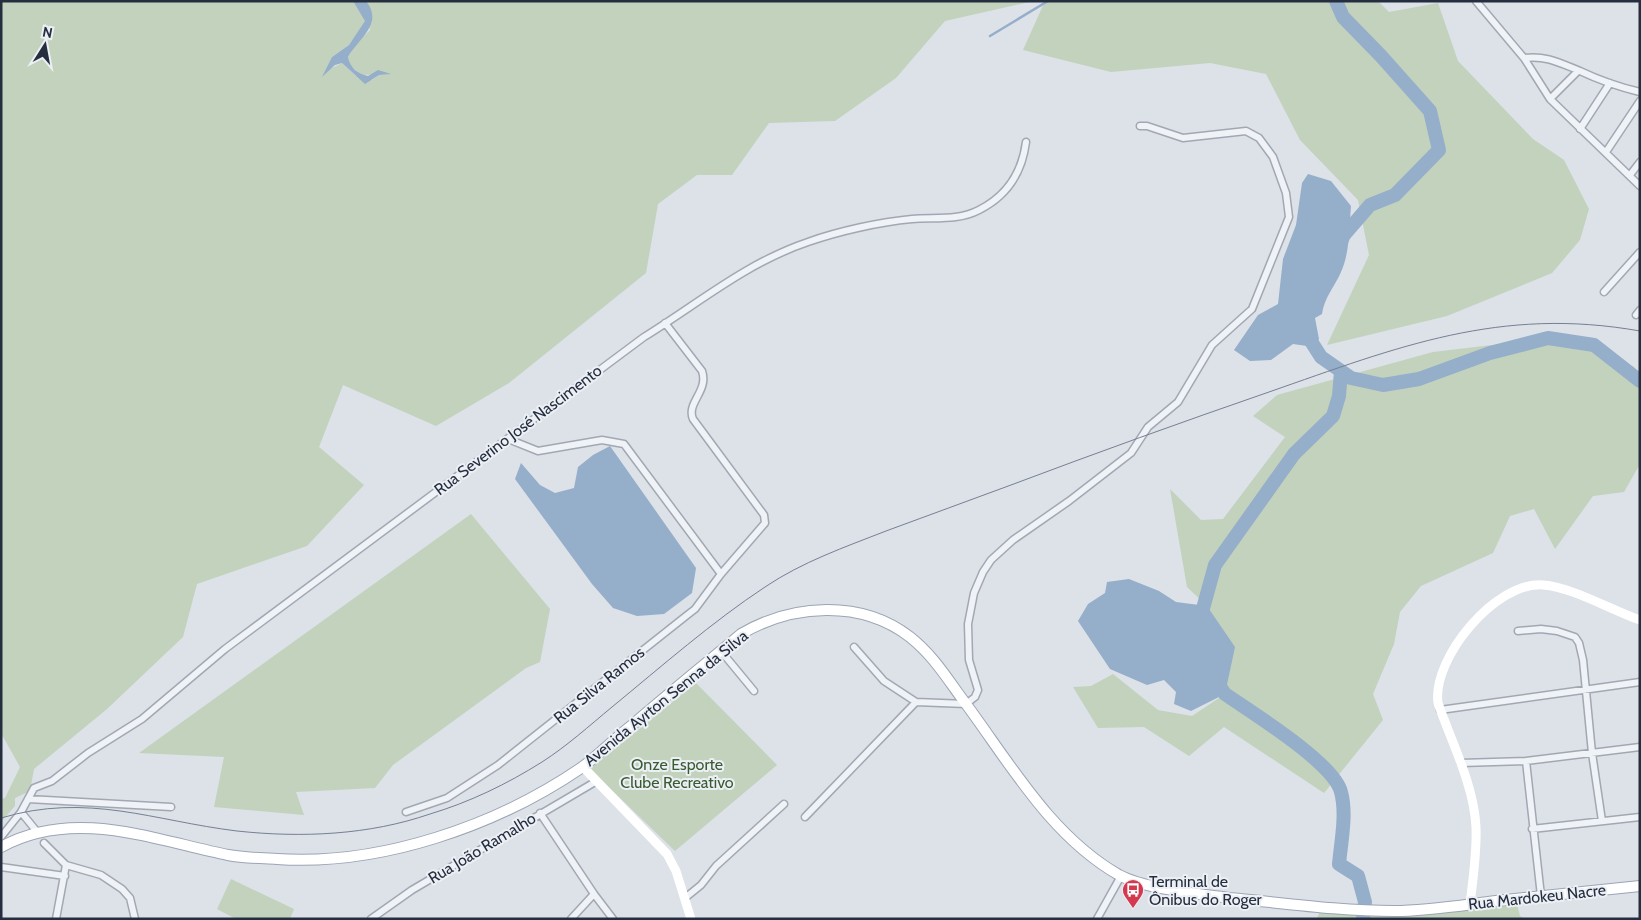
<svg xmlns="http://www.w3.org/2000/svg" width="1641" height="920" font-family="Cabin,sans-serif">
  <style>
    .green { fill: #c2d2bd }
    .water { fill: #95aeca }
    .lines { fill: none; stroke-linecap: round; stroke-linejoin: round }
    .stream { stroke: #95aeca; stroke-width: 2.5 }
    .river { stroke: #95aeca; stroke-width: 14 }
    .street-casing { stroke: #a2a8b2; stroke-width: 9 }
    .primary-casing { stroke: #9ba5b4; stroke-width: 12 }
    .street { stroke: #eff2f6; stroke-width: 6 }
    .secondary { stroke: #fff; stroke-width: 9 }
    .primary { stroke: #fff; stroke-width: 10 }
    .tram { stroke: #758092; stroke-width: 1 }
    .labels { text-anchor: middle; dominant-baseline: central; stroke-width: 4; stroke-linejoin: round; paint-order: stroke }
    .street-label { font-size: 16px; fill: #252e3f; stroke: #ecf0f5 }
    .park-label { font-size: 16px; fill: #395b32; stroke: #ecf0f5 }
    .poi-label { font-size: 16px; fill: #252e3f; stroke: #ecf0f5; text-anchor: start }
  </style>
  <rect width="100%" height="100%" fill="#dde1e8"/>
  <path class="green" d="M1,1H353L366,21L349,45L332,57L330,69L342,63L356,76L372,80L379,75L389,74L361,75L349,64L348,57L357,43L370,30L366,1H1034L945,21L896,78L835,121L769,123L732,175H697L658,204L646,273L509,383L436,426L343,385L319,447L364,485L307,546L197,584L183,637L107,709L34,769L30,791L15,798V806L1,822V799L5,798L20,767L1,733Z
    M1045,1H1378L1389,12L1438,3L1458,61L1533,139L1564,160L1589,209L1580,240L1552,273L1447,316L1327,345L1369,255L1358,200L1300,140L1266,74L1210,63L1111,72L1023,50Z
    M1569,336L1634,367L1640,379V464L1624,492L1593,496L1555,549L1534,509L1510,516L1493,553L1421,586L1400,612L1394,644L1373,694L1383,720L1324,793L1224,727L1189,756L1144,727L1098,728L1073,687L1091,686L1113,674L1158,710L1192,716L1225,694L1207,606L1187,587L1170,489L1201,520L1223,519L1285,437L1253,416L1277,395L1433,352Z
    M471,514L550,609L540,662L526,668L393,765L375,788L296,792L304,815L214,807L224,757L139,753Z
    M696,683L777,765L675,851L590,769Z
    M231,879L294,909L290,919H236L217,909Z
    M1516,901L1520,916L1526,919H1317L1322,905L1386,913Z"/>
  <path class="water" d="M353,1H366C384,24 359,38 348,57C350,68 358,74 368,76L378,70L391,74L379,75L365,84L342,63L335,65L322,77L332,57L349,45L365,21Z
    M1308,174L1331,181L1351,206C1349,228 1350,252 1341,272C1335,286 1324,298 1322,314L1315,318L1319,339L1311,350L1307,346L1293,344L1271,360L1250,361L1234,350L1258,315L1278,304L1283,259L1296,225L1302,183Z
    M610,446L696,568L692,593L664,614L637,616L613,608L592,584L515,479L521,463L540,485L555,493L574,488L578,467L593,455Z
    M1129,579L1159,591L1176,602L1207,606L1235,647L1225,694L1191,711L1174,704L1176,692L1164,680L1147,685L1110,669L1078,621L1088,604L1105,593L1107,582Z"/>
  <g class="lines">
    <path class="stream" d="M990,36L1048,1"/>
    <path class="river" d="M1336,1L1343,17L1381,56L1430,111L1439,150L1395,195L1370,205L1344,235L1340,244
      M1307,331V335L1321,357L1351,378L1383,385L1419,379L1490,353L1548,338L1594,345L1640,381
      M1199,623L1215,565L1294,454L1333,416L1339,396L1341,371
      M1214,678L1225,694C1251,712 1334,763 1341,792C1347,814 1341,842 1339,864L1358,876L1365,902L1363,919"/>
    <g class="street-casing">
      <path id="street" d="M1476,1L1524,58L1550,99L1640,186
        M1524,58C1546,55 1560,63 1580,71C1599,80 1619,87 1640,92
        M1550,99L1578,71
        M1580,129L1610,83
        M1606,152L1640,101
        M1630,175L1640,162
        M1604,292L1640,252
        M1636,315L1640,310
        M508,439L538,451L602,440L624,444L721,574
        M1518,631L1541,629L1557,631L1575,637L1579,643L1583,660L1592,753L1602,821
        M854,647L884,681L916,702L966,704L975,697L978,690L969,660L968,624L974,593L983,572L991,560L1013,540L1069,501L1131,453L1148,427L1178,402L1212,345L1252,309L1289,217L1286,193L1273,157L1259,138L1246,131L1183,138L1147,126H1140
        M721,651L754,691
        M1440,710L1640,682
        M1526,761L1541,896
        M1461,763L1526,761L1640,747
        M28,799L171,807
        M21,812L38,833
        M406,812L447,798L498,765L686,616L695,609L721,574L765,523L764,515L693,419C686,403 709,391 702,371L665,323
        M540,813L594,894L613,919
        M805,817L916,702
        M1532,829L1640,817
        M1,837L21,812L34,788L52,781L88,753L142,719L225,649L644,337C699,303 746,263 808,242C839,231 880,222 912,219C934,217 958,221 979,210C1007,196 1022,173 1026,142
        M44,843L66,865L101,875L122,889L130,898L135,919
        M1,867L65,876
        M685,898L701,885L716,866L784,804
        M56,919L66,865
        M371,919L412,890L595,782
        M571,919L594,894
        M1097,919L1121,876"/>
    </g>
    <g class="primary-casing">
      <path id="primary" d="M1,847C74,807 154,840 228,855C244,858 261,858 277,859C380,866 496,826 581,768C598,756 614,739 631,726C667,695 704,665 741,634C792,604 861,599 910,637C934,656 948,680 966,704C1011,765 1051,836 1119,875C1145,889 1200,894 1230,898C1284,903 1339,911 1394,911C1428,911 1463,905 1496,901C1544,896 1592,891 1640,886"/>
    </g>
    <use href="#street" class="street"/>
    <path class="secondary" d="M583,767L667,854L676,871L691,919
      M1470,904C1473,879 1477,853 1476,827C1474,785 1451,741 1438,703C1432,658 1496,581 1543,585C1572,587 1611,610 1640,620"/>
    <use href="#primary" class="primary"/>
    <path class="tram" d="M1,818C87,792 154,821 237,831C302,838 369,835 430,814C470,802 507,784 542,762C567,746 589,726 612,707C662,666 712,622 765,587C802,562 845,547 886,531C928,516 969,500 1011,485C1096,453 1182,422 1269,392C1398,347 1500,306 1640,331"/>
  </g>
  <defs>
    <g id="bus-pin" transform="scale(1.125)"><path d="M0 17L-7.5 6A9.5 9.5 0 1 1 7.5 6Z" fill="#d43a4f" stroke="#ecf0f5"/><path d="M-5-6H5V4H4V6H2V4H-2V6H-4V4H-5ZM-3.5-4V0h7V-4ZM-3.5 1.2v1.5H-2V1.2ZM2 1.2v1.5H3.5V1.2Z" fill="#fff"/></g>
  </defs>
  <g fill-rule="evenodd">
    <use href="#bus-pin" x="1133" y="890"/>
  </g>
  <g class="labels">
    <g class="street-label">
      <text transform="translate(518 430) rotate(-37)">Rua Severino José Nascimento</text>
      <text transform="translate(599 685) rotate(-39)">Rua Silva Ramos</text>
      <text transform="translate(666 698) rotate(-39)">Avenida Ayrton Senna da Silva</text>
      <text transform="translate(482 848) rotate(-31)">Rua João Ramalho</text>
      <text transform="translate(1537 897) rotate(-6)">Rua Mardokeu Nacre</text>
    </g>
    <g class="park-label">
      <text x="677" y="764">Onze Esporte<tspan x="677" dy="18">Clube Recreativo</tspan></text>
    </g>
    <g class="poi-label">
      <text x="1149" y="881">Terminal de<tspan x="1149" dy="18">Ônibus do Roger</tspan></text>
    </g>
  </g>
  <rect width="1641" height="920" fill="none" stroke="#252e3f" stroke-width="5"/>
  <g transform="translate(45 45) rotate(11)" stroke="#ecf0f5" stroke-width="4" paint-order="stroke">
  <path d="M0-4L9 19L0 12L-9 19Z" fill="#252e3f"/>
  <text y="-8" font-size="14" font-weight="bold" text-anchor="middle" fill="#252e3f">N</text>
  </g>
</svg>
